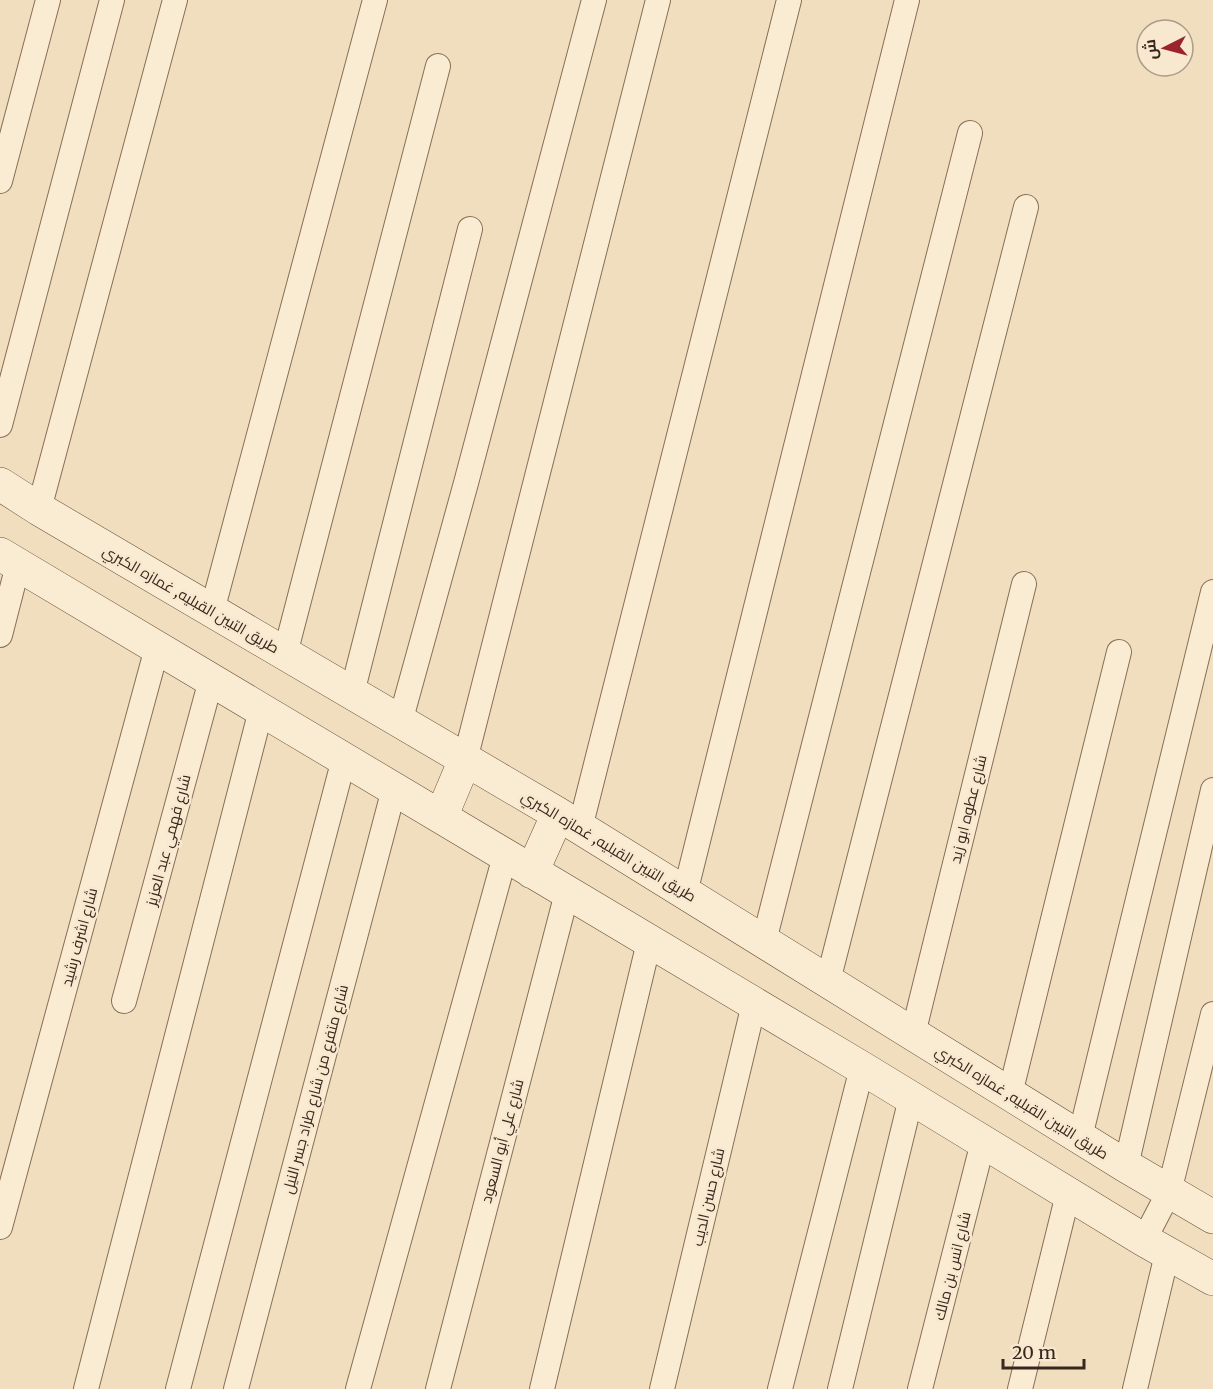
<svg xmlns="http://www.w3.org/2000/svg" width="1213" height="1389" font-family="Merriweather,Cairo,serif">
  <style>
    .lines { fill: none; stroke-linecap: round; stroke-linejoin: round }
    .street-casing { stroke: #896e56; stroke-width: 26 }
    .secondary-casing { stroke: #6b4f3a; stroke-width: 34 }
    .street { stroke: #faecd2; stroke-width: 24 }
    .secondary { stroke: #faecd2; stroke-width: 33 }
    .labels { text-anchor: middle; dominant-baseline: central; stroke-width: 5; stroke-linejoin: round; paint-order: stroke }
    .street-label { font-size: 15px; fill: #38271c; stroke: #f7e8cf }
  </style>
  <rect width="100%" height="100%" fill="#f0debf"/>
  <g class="lines">
    <g class="street-casing">
      <path id="street" d="M0,181L48,0
        M0,425L112,0
        M39,509L175,0
        M212,611L375,0
        M0,635L18,565
        M285,654L438,66
        M352,693L470,229
        M400,722L466,483L594,0
        M465,760L658,0
        M580,828L789,0
        M685,893L907,0
        M764,941L970,133
        M828,981L1026,207
        M124,1001L211,680
        M913,1034L1024,584
        M1010,1094L1119,652
        M1080,1137L1213,592
        M1126,1166L1213,790
        M0,1227L157,648
        M1144,1240L1169,1192L1213,1014
        M86,1389L261,710
        M178,1389L344,759
        M236,1389L394,789
        M358,1389L505,856
        M438,1389L567,893
        M542,1389L649,942
        M662,1389L754,1004
        M780,1389L862,1068
        M840,1389L911,1098
        M920,1389L983,1142
        M1020,1389L1068,1194
        M1135,1389L1167,1254"/>
    </g>
    <g class="secondary-casing">
      <path id="secondary" d="M0,484L39,509L558,814L1126,1166L1213,1217
        M0,554L862,1068L1144,1240L1213,1279
        M441,817L465,760
        M532,872L558,814"/>
    </g>
    <use href="#street" class="street"/>
    <use href="#secondary" class="secondary"/>
  </g>
  <g class="labels">
    <g class="street-label">
      <text transform="translate(191 599) rotate(30)">طريق التبين القبليه, غمازه الكبري</text>
      <text transform="translate(968 809) rotate(-76)">شارع عطوه ابو زيد</text>
      <text transform="translate(168 840) rotate(-75)">شارع فهمي عبد العزيز</text>
      <text transform="translate(609 846) rotate(31)">طريق التبين القبليه, غمازه الكبري</text>
      <text transform="translate(79 937) rotate(-75)">شارع اشرف رشيد</text>
      <text transform="translate(315 1089) rotate(-75)">شارع متفرع من شارع طراد جسر النيل</text>
      <text transform="translate(1022 1102) rotate(32)">طريق التبين القبليه, غمازه الكبري</text>
      <text transform="translate(502 1141) rotate(-75)">شارع علي أبو السعود</text>
      <text transform="translate(708 1197) rotate(-77)">شارع حسن الديب</text>
      <text transform="translate(952 1266) rotate(-76)">شارع انس بن مالك</text>
    </g>
  </g>
  <g transform="translate(1165 48) rotate(264)"><circle r="28" fill="#f7e8cf" stroke="#ab9b87" stroke-width="1.5"/>
  <path d="M0-4.5L10 22L0 15L-10 22Z" fill="#9b242c"/>
  <text y="-9" font-size="16" font-weight="bold" text-anchor="middle" fill="#38271c">ش</text>
  </g>
  <path d="M1003 1359v9h81v-9" fill="none" stroke="#38271c" stroke-width="3"/>
  <text x="1012" y="1359" font-size="18" fill="#38271c" stroke="#f7e8cf" stroke-width="4.5" paint-order="stroke">20 m</text>
</svg>
